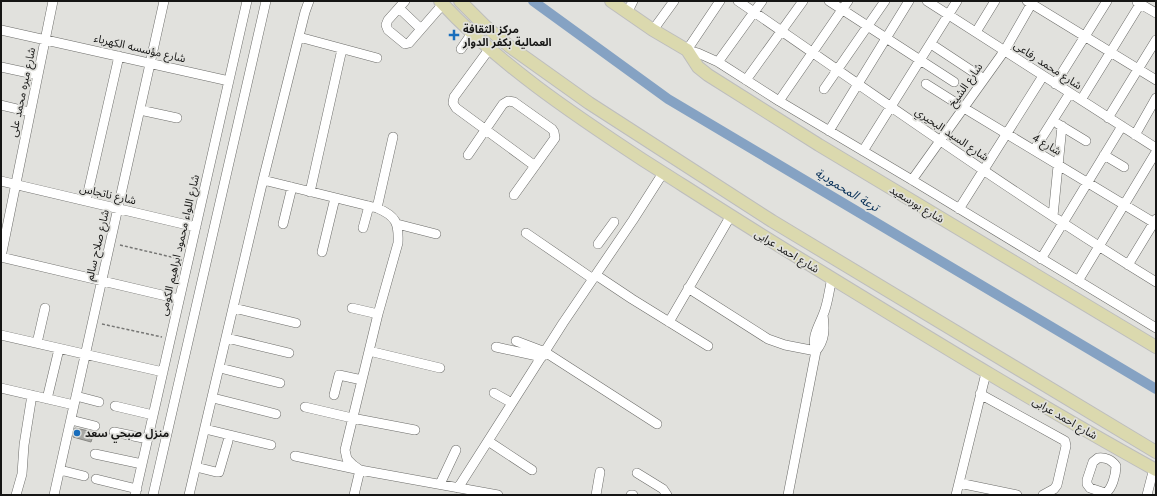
<svg xmlns="http://www.w3.org/2000/svg" width="1157" height="496" font-family="Jost,'Noto Sans Arabic',sans-serif">
  <style>
    .lines { fill: none; stroke-linecap: round; stroke-linejoin: round }
    .canal { stroke: #85a2c3; stroke-width: 10 }
    .building { fill: #a8a8a4; stroke: #898985 }
    .minor-casing { stroke: #6c6c69; stroke-width: 10 }
    .major-casing { stroke: #bdbdbd; stroke-width: 14 }
    .path { stroke: #767674; stroke-width: 1.5; stroke-dasharray: 3 2; stroke-linecap: butt }
    .minor { stroke: #fff; stroke-width: 9 }
    .major { stroke: #dbd9ae; stroke-width: 12 }
    .poi-dot { fill: #1a6ebc; stroke: #e1e1dd; stroke-width: 1.5 }
    .labels { text-anchor: middle; dominant-baseline: central; stroke-width: 3.5; stroke-linejoin: round; paint-order: stroke }
    .poi-label { font-size: 11px; font-weight: bold; fill: #151514; stroke: #e1e1dd; text-anchor: start }
    .street-label { font-size: 11px; fill: #151514; stroke: #e1e1dd }
    .water-label { font-size: 12px; font-style: italic; fill: #002a53; stroke: #e1e1dd }
  </style>
  <rect width="100%" height="100%" fill="#e1e1dd"/>
  <g class="lines">
    <path class="canal" d="M533,1L668,99L1156,389"/>
  </g>
  <path class="building" d="M75,428L94,432L91,442L73,437Z"/>
  <g class="lines">
    <g class="minor-casing">
      <path id="minor" d="M405,1L388,20L386,25L388,30L405,44L409,43L443,4
        M720,1L687,50L698,53L718,62L779,101L912,180L1156,328
        M738,1C876,96 1013,194 1156,282
        M829,1L954,82
        M927,1L1156,148
        M1027,1L1156,80
        M1137,2L1156,13
        M399,8L421,29
        M627,13L633,1
        M1,30L229,81
        M653,30L674,1
        M976,32L995,1
        M299,37L377,58
        M931,44L984,79
        M490,48L454,97L453,103L456,108L535,166
        M461,49L472,33
        M718,62L762,1
        M1,67L38,75
        M746,80L803,1
        M926,84L964,108L1156,224
        M1055,84L1107,1
        M824,89L885,1
        M1081,100L1142,1
        M779,101L848,1
        M1,105L30,112
        M140,110L177,118
        M1108,118L1156,40
        M1058,124L1086,141
        M829,131L909,1
        M1135,135L1156,98
        M1034,150L1070,93
        M863,151L957,1
        M468,155L503,104L508,101L514,102L552,129L554,132L555,138L514,195
        M1104,155L1124,167
        M263,180L377,208C396,216 399,223 398,243L378,314L345,450L347,459L353,465L360,470L498,495
        M912,180L1005,50L1033,1
        M1,181L196,227
        M310,192L342,49
        M86,201L119,56
        M377,208L393,137
        M959,209L1043,76
        M1053,216L1062,126
        M283,224L292,187
        M397,224L436,234
        M363,228L369,206
        M526,233L593,279
        M598,244L614,222
        M322,252L335,198
        M1,257L53,1
        M1,257L179,299
        M1041,259L1122,126
        M1128,265L1156,219
        M596,275L632,299L708,346
        M1078,281L1156,152
        M688,288L768,339L785,345L816,351
        M234,308L296,323
        M352,308L378,314
        M669,322L730,217
        M1,335L163,372
        M227,338L289,353
        M516,341L545,352L657,424
        M37,343L45,308
        M496,347L542,357
        M369,351L440,368
        M816,351C825,340 825,329 823,315
        M220,368L280,383
        M1,388L74,405
        M494,393L512,403
        M980,394L1065,441L1066,446L1057,485L1054,489L1043,495
        M334,395L339,375L362,380
        M76,396L99,402
        M213,398L276,414
        M47,399L59,349
        M115,406L153,415
        M305,407L352,418L415,430
        M71,420L95,426
        M205,429L271,445
        M114,432L148,439
        M488,441L532,470
        M95,454L142,464
        M295,456L360,470L354,495
        M1098,458C1105,457 1112,460 1116,466C1116,474 1112,490 1105,493L1090,488L1087,484V480L1093,462Z
        M196,467L216,472H219L228,441
        M60,470L84,476
        M637,473L663,489L667,495
        M96,479L137,489
        M959,483L1017,495
        M440,484L456,450
        M458,488L563,323L633,220L663,173
        M16,495L22,474L24,445L32,395
        M54,495L164,1
        M135,495L247,1
        M153,495L266,1
        M189,495L263,180L305,12L309,1
        M596,495L600,472
        M631,495H633
        M788,495L816,351C811,337 818,328 823,315C828,304 829,290 832,278
        M956,495L986,373
        M1147,495L1154,468"/>
    </g>
    <g class="major-casing">
      <path id="major" d="M440,1C497,63 573,114 643,160C692,191 740,222 789,252C910,326 1031,401 1156,470
        M460,1L484,25L509,46L589,103L772,221L1156,452
        M611,1L653,30L687,50L698,67L708,75L819,145L1156,347"/>
    </g>
    <path class="path" d="M120,245L180,259
      M102,324L162,337"/>
    <use href="#minor" class="minor"/>
    <use href="#major" class="major"/>
  </g>
  <g class="poi-dot">
    <path d="M452 29h4v4h4v4h-4v4h-4v-4h-4v-4h4z"/>
    <circle cx="77" cy="433" r="4"/>
  </g>
  <g class="labels">
    <g class="poi-label">
      <text x="463" y="29">مركز الثقافة<tspan x="463" dy="13">العمالية بكفر الدوار</tspan></text>
      <text x="85" y="433">منزل صبحي سعد</text>
    </g>
    <g class="street-label">
      <text transform="translate(140 48) rotate(13)">شارع مؤسسه الكهرباء</text>
      <text transform="translate(1048 65) rotate(33)">شارع محمد رفاعى</text>
      <text transform="translate(965 85) rotate(-55)">شارع الشيخ</text>
      <text transform="translate(22 92) rotate(-78)">شارع مبره محمد على</text>
      <text transform="translate(952 134) rotate(34)">شارع السيد البحيري</text>
      <text transform="translate(1047 144) rotate(31)">شارع 4</text>
      <text transform="translate(108 194) rotate(13)">شارع ناتجاس</text>
      <text transform="translate(917 204) rotate(31)">شارع بورسعيد</text>
      <text transform="translate(97 245) rotate(-77)">شارع صلاح سالم</text>
      <text transform="translate(179 245) rotate(-77)">شارع اللواء محمود ابراهيم الكومى</text>
      <text transform="translate(787 251) rotate(31)">شارع احمد عرابى</text>
      <text transform="translate(1065 418) rotate(30)">شارع احمد عرابى</text>
    </g>
    <g class="water-label">
      <text transform="translate(847 190) rotate(31)">ترعة المحمودية</text>
    </g>
  </g>
  <rect width="1157" height="496" fill="none" stroke="#151514" stroke-width="4"/>
</svg>
